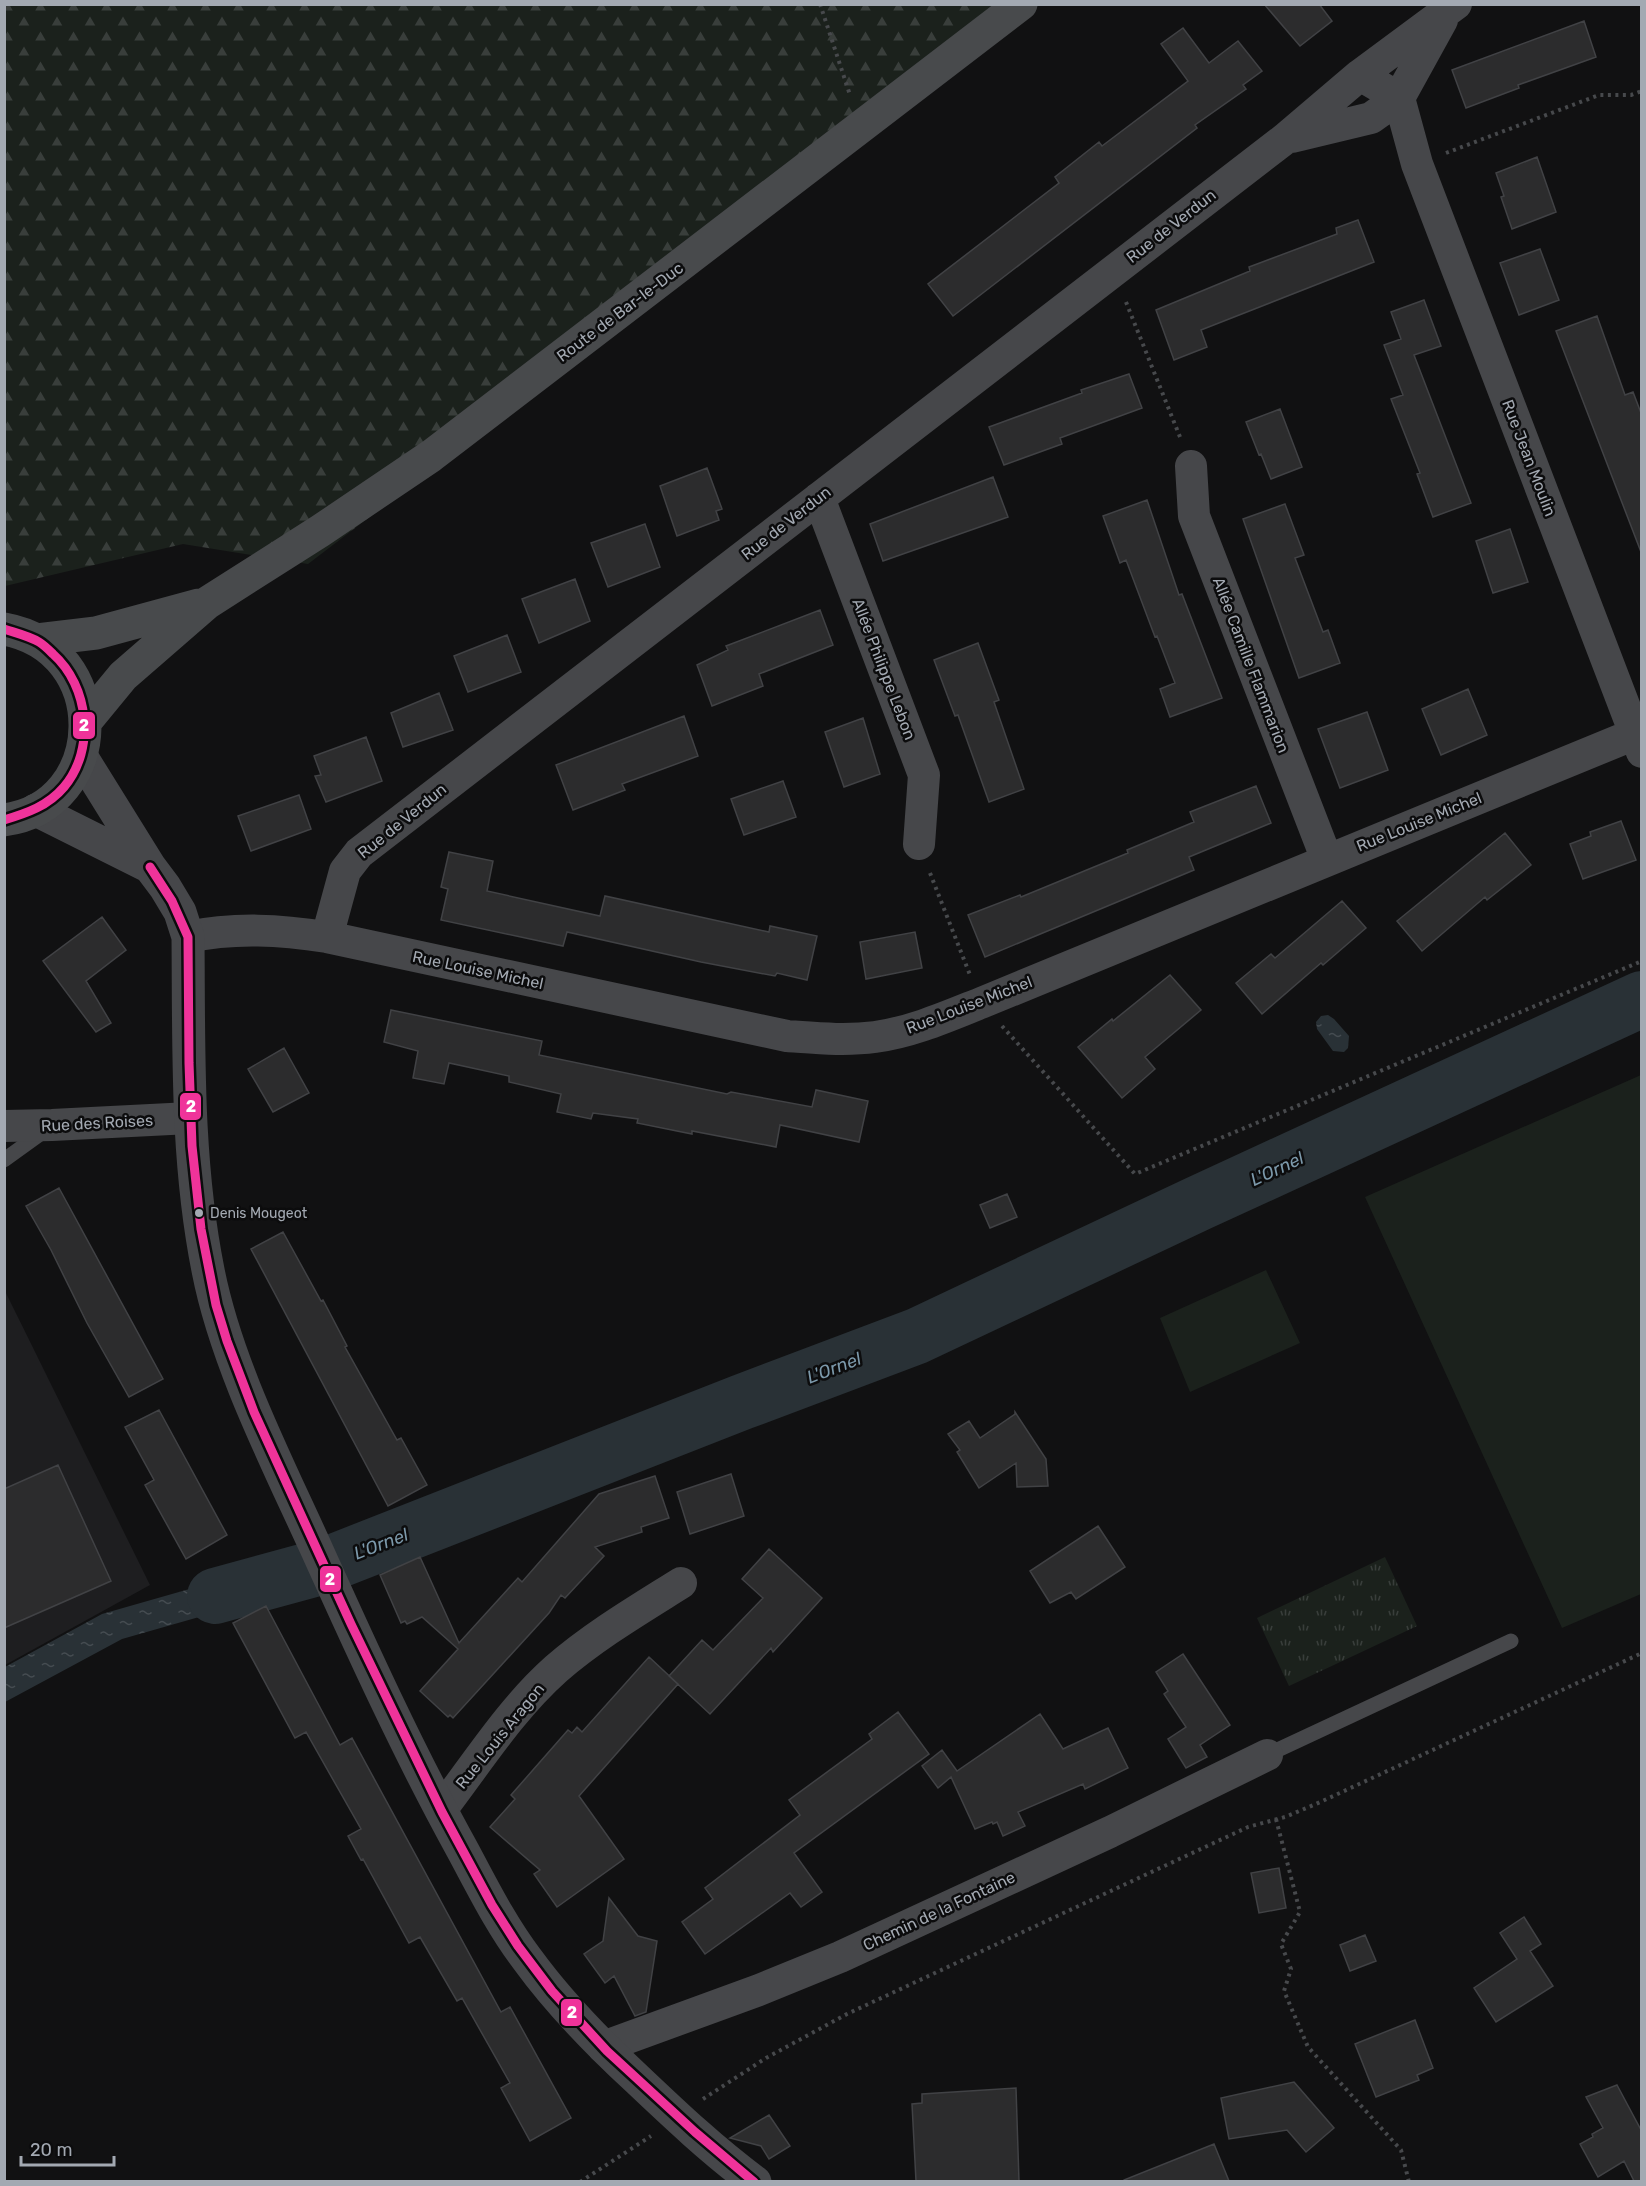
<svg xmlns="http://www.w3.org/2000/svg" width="1646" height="2186" font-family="Rubik,sans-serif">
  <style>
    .built { fill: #1e1e20 }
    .forest { fill: url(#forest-firs) }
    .park { fill: url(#park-tufts) }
    .pitch { fill: #1b211c }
    .water { fill: url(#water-ripples) }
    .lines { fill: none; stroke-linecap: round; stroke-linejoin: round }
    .river { stroke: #293136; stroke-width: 56 }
    .building { fill: #2c2c2d; stroke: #414245; stroke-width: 1.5 }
    .path { stroke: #47494c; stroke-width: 4; stroke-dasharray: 3 4.5; stroke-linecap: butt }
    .service { stroke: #46474a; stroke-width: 15 }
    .minor { stroke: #46474a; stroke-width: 32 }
    .tertiary { stroke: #46474a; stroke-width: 33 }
    .primary { stroke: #484a4c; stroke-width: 33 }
    .bus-1-casing { stroke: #0c0c0d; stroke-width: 14 }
    .bus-1 { stroke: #ef339a; stroke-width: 9 }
    .bus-dot { fill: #a3a9b2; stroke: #0c0c0d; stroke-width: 2 }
    .labels { text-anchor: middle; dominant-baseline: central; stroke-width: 5; stroke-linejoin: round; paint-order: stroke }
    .bus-label { font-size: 14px; fill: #a3a9b2; stroke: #0c0c0d; text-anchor: start }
    .street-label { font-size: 16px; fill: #a3a9b2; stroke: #0c0c0d }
    .water-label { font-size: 18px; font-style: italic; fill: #7c99ab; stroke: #0c0c0d }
    .line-badge { stroke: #0c0c0d; stroke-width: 2 }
    .badge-label { font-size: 16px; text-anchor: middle; font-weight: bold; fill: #fff }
  </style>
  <defs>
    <pattern id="forest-firs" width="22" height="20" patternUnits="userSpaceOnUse" patternTransform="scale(1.5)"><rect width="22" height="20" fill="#1b211c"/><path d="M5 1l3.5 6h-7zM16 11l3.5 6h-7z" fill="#393e3b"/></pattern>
    <pattern id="park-tufts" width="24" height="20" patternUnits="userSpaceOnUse" patternTransform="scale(1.5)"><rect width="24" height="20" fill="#1b211c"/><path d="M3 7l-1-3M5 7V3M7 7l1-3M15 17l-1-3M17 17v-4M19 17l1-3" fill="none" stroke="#393e3b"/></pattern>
    <pattern id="water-ripples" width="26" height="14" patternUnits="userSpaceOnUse" patternTransform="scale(1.5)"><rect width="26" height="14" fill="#293136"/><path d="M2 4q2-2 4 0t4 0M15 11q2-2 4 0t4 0" fill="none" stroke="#454c51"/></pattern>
  </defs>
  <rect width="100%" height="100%" fill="#111112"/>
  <path class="built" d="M4,1289L150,1585L5,1665H4Z"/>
  <path class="forest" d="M4,5H1039L308,564L183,544L5,586Z"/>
  <path class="park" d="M1385,1557L1417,1626L1289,1686L1257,1618Z"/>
  <path class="pitch" d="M1641,1075V1594L1562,1628L1365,1197Z
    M1266,1270L1300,1343L1190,1392L1160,1318Z"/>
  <path class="water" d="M1328,1015L1334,1019L1349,1036L1348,1048L1344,1052L1333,1051L1317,1029L1316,1022L1321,1016Z
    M280,1563L297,1589L122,1639L5,1702V1667L102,1614Z"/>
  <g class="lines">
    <path class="river" d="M215,1596L321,1567L742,1402L917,1336L1199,1203L1642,999"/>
  </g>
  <path class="building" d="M1264,4H1319L1332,21L1300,46Z
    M1584,21L1596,57L1518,85L1519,88L1466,108L1452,70Z
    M1183,28L1209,63L1238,41L1262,71L1243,85L1246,89L1195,125L1197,128L953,316L928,284L1059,183L1055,177L1099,142L1102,146L1188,81L1161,44Z
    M1537,157L1556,212L1512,229L1501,197L1504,196L1496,173Z
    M1358,220L1374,262L1201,330L1207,347L1174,360L1156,310L1250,271L1249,267L1337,234L1336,228Z
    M1540,249L1559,300L1519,315L1500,263Z
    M1424,300L1441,346L1414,355L1471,503L1433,517L1417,474L1420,473L1391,399L1403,395L1384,345L1401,339L1391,312Z
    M1597,316L1625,395L1633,392L1641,413V552L1556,331Z
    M1129,374L1142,408L1060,438L1062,444L1004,465L989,427L1082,393L1081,390Z
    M1280,409L1302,467L1271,479L1261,454L1259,455L1246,422Z
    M707,468L722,509L716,511L719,520L677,536L660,486Z
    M993,477L1008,517L883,561L870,524Z
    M1147,500L1179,595L1182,594L1222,698L1170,717L1160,689L1175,683L1157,636L1155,637L1126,560L1120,563L1103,516Z
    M1285,504L1304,555L1295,558L1323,632L1328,630L1340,663L1299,678L1243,519Z
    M645,524L660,567L608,587L591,543Z
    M1510,529L1528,582L1493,593L1476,541Z
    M575,579L590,621L539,643L522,599Z
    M820,610L833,645L759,674L763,686L712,706L697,665L728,650L726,646Z
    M507,635L521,672L468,692L454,656Z
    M978,643L999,700L994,702L1024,789L989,802L958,715L955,716L934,660Z
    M1468,689L1487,735L1441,755L1422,709Z
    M439,693L453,730L403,747L391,713Z
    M1367,712L1388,770L1340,788L1318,729Z
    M684,716L698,756L622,784L625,790L573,810L556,765Z
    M863,718L880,774L844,787L825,732Z
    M366,737L382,781L326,802L315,776L321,775L314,756Z
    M783,781L796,817L744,835L731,799Z
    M1256,786L1271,823L1189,857L1194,870L985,957L968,915L1020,895L1021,897L1128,853L1127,850L1194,822L1190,812Z
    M299,795L311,829L251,851L238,816Z
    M1621,821L1636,860L1583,879L1570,844L1591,836L1590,832Z
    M1505,833L1531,865L1487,900L1485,897L1422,951L1397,921Z
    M449,852L493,861L487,891L600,916L605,896L769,932L770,926L817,936L807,980L777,973L775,976L701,962L567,932L563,946L441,920L448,889L441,887Z
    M1342,901L1366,928L1323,965L1321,963L1262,1014L1236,983L1271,954L1275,958Z
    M102,917L126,950L86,981L111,1023L96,1032L43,961Z
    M915,932L922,968L866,979L860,942Z
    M1170,975L1201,1010L1145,1057L1155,1069L1122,1098L1078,1047L1112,1019L1113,1021Z
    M391,1010L542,1041L539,1055L727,1094L731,1092L812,1107L816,1090L868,1101L859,1142L780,1125L776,1147L692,1131V1134L637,1123L638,1119L593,1113L591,1119L557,1112L561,1094L509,1082V1076L449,1063L444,1084L413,1078L418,1051L384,1042Z
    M284,1048L309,1093L273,1112L248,1069Z
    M59,1188L163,1379L129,1397L87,1323L51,1250L26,1206Z
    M1007,1194L1017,1217L990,1228L980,1205Z
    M283,1232L321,1301L323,1300L347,1346L345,1347L397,1440L401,1438L427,1485L388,1506L251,1249Z
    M159,1410L227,1535L186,1559L145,1485L154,1480L125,1427Z
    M1015,1412L1046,1459L1048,1486L1017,1487L1016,1463L979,1488L957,1452L960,1450L948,1434L969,1421L980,1438L1015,1414Z
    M58,1465L111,1581L4,1628V1489Z
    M731,1474L744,1516L690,1534L677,1492Z
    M655,1476L669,1518L641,1527L642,1532L595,1547L604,1556L565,1598L561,1595L549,1613L453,1718L450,1715L448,1717L420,1691L458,1649L422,1617L407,1624L405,1621L401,1623L380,1575L420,1557L459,1643L518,1578L522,1582L599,1494Z
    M1098,1526L1125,1567L1076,1599L1071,1592L1050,1603L1030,1571Z
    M769,1549L822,1598L773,1652L771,1648L710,1714L669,1676L702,1640L713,1650L763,1598L742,1579Z
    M266,1606L340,1745L352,1738L501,2012L510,2007L571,2118L530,2141L501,2088L510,2083L462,1998L457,2001L420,1937L409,1943L363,1859L361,1860L348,1836L361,1829L306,1732L295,1738L233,1623Z
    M1183,1654L1230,1725L1200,1745L1207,1757L1186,1768L1168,1739L1186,1727L1164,1694L1168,1691L1156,1672Z
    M649,1657L678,1684L579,1796L624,1859L557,1907L534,1874L540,1870L490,1827L515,1799L511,1795L568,1730L572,1733L577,1727L582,1732Z
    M898,1712L929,1754L794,1853L822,1892L801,1907L790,1893L705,1954L682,1922L713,1899L705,1888L800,1815L789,1800L872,1739L869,1734Z
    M1040,1714L1063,1749L1108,1728L1128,1768L1085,1789L1083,1784L1018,1812L1025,1826L1003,1836L997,1822L993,1824L992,1822L975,1829L951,1777L938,1788L922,1766L942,1750L957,1771Z
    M1279,1868L1286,1908L1259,1913L1251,1873Z
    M609,1898L638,1936L657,1941L646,2012L635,2016L614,1976L605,1983L584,1954L603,1941Z
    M1524,1917L1541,1944L1530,1951L1553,1986L1496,2022L1474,1988L1517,1959L1500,1933Z
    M1365,1935L1376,1961L1350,1971L1340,1945Z
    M1415,2020L1433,2068L1417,2075L1419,2080L1376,2097L1355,2044Z
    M1294,2082L1334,2128L1306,2152L1287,2130L1229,2139L1221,2098Z
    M1617,2085L1641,2130V2181H1634L1624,2161L1598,2177L1580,2144L1593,2137L1592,2134L1603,2128L1586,2097Z
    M1016,2088L1019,2181H916L912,2104L922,2103V2094Z
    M769,2115L790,2146L769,2159L761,2146L730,2138Z
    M1214,2144L1229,2181H1124V2180Z"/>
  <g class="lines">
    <path class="path" d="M820,4L850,95
      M1446,153L1599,95H1631L1642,91
      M1126,302L1180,437
      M930,873L970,975
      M1002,1026L1135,1174L1642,961
      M1276,1819L1300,1912L1281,1944L1291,1969L1284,1991L1308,2047L1401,2150L1409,2182
      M703,2099L766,2058L847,2014L1248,1827L1285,1817L1316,1804L1642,1653
      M580,2182L651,2136"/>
    <path class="service" d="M4,1160L47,1129
      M1267,1755L1511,1641"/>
    <path class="minor" d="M1360,75L1399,98L1417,164L1642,752
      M1292,137L1371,118L1399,98L1442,20
      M1191,466L1194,516L1327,860
      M819,498L924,775L919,844
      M188,937C235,927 281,930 327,937L787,1036C816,1038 845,1041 875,1037C912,1032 946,1017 981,1003L1642,731
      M327,937L345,871L359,853L1286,138L1360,75L1456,4
      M4,1126L52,1125L190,1118
      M441,1810C477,1763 511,1709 556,1669C594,1636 638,1610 681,1583
      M603,2047L759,1990L840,1957L1110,1832L1267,1755"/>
    <path class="tertiary" d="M81,756L150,867L165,887L180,912L188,937C189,1049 186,1160 208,1270C226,1363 277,1462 316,1548C362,1650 408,1751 462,1849C482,1886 501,1925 527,1959C559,2003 597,2042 637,2079C675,2115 713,2151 755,2182
      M36,810L150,867"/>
    <path class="primary" d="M4,629C114,649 110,806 4,820
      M37,640L96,633L199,605
      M86,721L123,676L207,603L320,531L431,456L1021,4"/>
    <g class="bus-1-casing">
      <path id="bus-1" d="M4,629C16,633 29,636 39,642C44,645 49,650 53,654C89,686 96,749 64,787C48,806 27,813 4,820
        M150,867L172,901L188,937L189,1063L192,1146L201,1229L216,1305L227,1341L254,1412L351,1624L442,1812L492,1905L518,1946L552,1991L607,2051L695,2132L754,2182"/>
    </g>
    <use href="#bus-1" class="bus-1"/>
  </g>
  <circle class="bus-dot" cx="199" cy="1213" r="5"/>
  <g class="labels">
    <g class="bus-label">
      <text x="210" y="1213">Denis Mougeot</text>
    </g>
    <g class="street-label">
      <text transform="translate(1171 226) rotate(-38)">Rue de Verdun</text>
      <text transform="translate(620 312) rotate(-37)">Route de Bar-le-Duc</text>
      <text transform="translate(1529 458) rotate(69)">Rue Jean Moulin</text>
      <text transform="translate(786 523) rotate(-38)">Rue de Verdun</text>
      <text transform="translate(1251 665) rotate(69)">Allée Camille Flammarion</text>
      <text transform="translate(884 669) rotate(69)">Allée Philippe Lebon</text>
      <text transform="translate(402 821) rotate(-39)">Rue de Verdun</text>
      <text transform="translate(1419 822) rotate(-22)">Rue Louise Michel</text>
      <text transform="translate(478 970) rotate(12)">Rue Louise Michel</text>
      <text transform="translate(969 1005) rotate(-21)">Rue Louise Michel</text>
      <text transform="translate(97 1123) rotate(-3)">Rue des Roises</text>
      <text transform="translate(500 1736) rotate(-51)">Rue Louis Aragon</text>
      <text transform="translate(939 1911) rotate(-25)">Chemin de la Fontaine</text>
    </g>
    <g class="water-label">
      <text transform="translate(1277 1169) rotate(-25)">L'Ornel</text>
      <text transform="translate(834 1368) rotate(-21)">L'Ornel</text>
      <text transform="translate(381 1544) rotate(-21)">L'Ornel</text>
    </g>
  </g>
  <g class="line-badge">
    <rect x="72" y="711" width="24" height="29" rx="6" fill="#ef339a"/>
    <rect x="179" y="1092" width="23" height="29" rx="6" fill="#ef339a"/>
    <rect x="319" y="1565" width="23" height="28" rx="6" fill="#ef339a"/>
    <rect x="560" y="1998" width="23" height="29" rx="6" fill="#ef339a"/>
  </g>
  <g class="badge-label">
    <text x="84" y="731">2</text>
    <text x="191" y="1112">2</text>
    <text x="330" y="1585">2</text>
    <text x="572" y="2018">2</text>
  </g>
  <rect width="1646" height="2186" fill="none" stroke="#a3a9b2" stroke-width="12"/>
  <path d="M21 2156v9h93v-9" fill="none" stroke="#a3a9b2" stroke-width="3"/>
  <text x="30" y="2156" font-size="18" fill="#a3a9b2" stroke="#0c0c0d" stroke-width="4.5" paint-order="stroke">20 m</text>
</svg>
